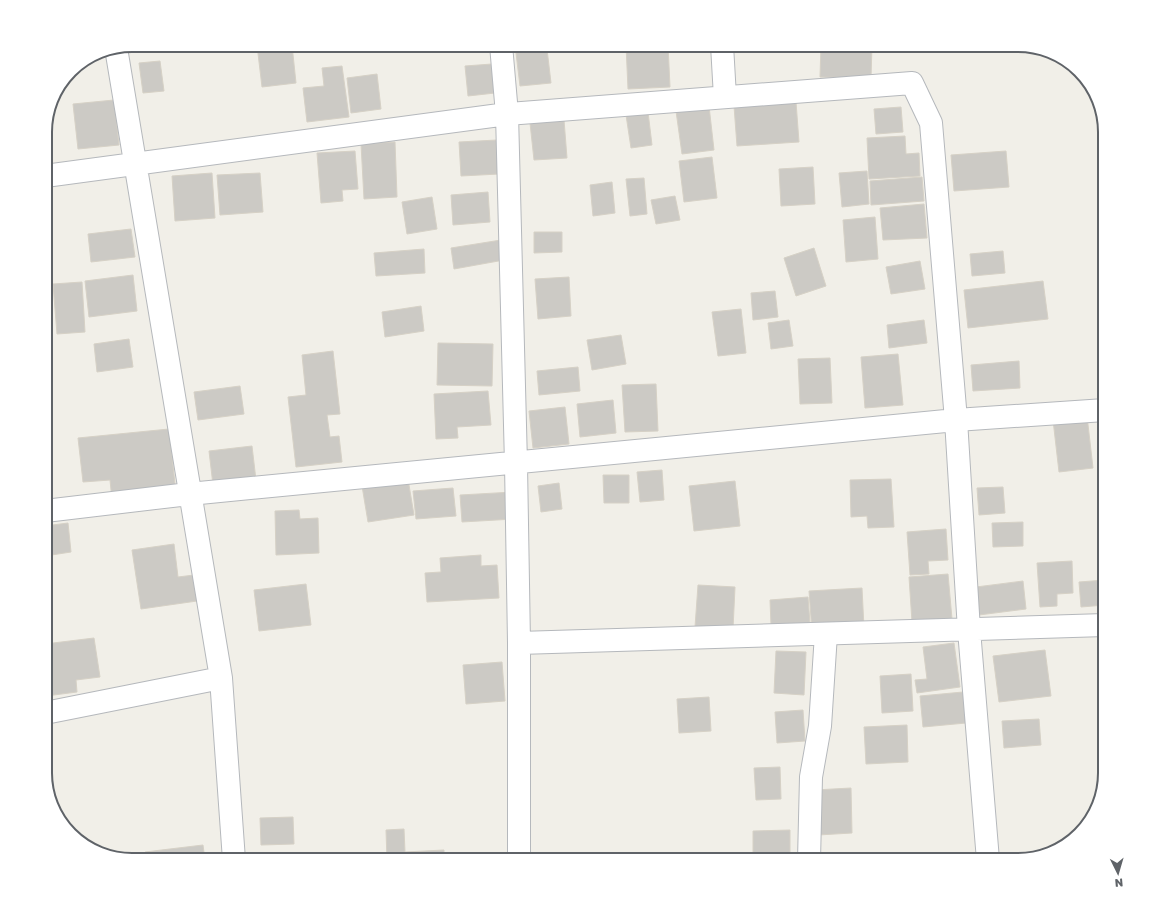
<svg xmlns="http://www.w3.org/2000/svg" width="1150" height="905" font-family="'Golos Text',sans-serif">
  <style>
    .building { fill: #cccac5; stroke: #d6d1c6 }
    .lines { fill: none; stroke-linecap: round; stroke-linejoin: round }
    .minor-casing { stroke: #b5b8bc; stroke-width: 24 }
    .minor { stroke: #fff; stroke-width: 22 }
    .rim { fill: none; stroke: #5f6368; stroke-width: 2 }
  </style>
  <rect width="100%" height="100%" fill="#f1efe8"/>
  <path class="building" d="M138,45H172L139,49Z
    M257,45H292L296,83L262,87Z
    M626,45H668L670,87L628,89Z
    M821,45H872L871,78L820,77Z
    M547,49L551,83L520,86L516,53Z
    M160,61L164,91L143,93L139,63Z
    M492,64L495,93L468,96L465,66Z
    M342,66L349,117L307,122L303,88L324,86L322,68Z
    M377,74L381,109L351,113L347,78Z
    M114,100L119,145L78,149L73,104Z
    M796,102L799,142L737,146L734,106Z
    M709,106L714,150L682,154L676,111Z
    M901,107L903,132L876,134L874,109Z
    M648,112L652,145L631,148L626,115Z
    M564,120L567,158L534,160L530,123Z
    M905,136L906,154L919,153L920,176L869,179L867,138Z
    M497,140L499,174L461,176L459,142Z
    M395,142L397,197L364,199L361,144Z
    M355,151L358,189L342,190L343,201L321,203L317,153Z
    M1006,151L1009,187L954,191L951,155Z
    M712,157L717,198L684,202L679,161Z
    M813,167L815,204L781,206L779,169Z
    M867,171L869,204L842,207L839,173Z
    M212,173L215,218L175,221L172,176Z
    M260,173L263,212L220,215L217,175Z
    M922,177L924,201L871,205L870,181Z
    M644,178L647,214L630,216L626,179Z
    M612,182L615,213L593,216L590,185Z
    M488,192L490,222L453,225L451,195Z
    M675,196L680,220L656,224L651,200Z
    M432,197L437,229L407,234L402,202Z
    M924,204L927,238L883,240L880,208Z
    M875,217L878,259L846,262L843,220Z
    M131,229L135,257L91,262L88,234Z
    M534,232H562V252L534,253Z
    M501,240L504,260L454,269L451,248Z
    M814,248L826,286L796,296L784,258Z
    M424,249L425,273L376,276L374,253Z
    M1003,251L1005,273L972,276L970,254Z
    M920,261L925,289L891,294L886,267Z
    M133,275L137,311L89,317L85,281Z
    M569,277L571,316L538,319L535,279Z
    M1043,281L1048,319L968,328L964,290Z
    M82,282L85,332L57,334L53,284Z
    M775,291L778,317L753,320L751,293Z
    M421,306L424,331L385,337L382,312Z
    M741,309L746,353L718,356L712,312Z
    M789,320L793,346L771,349L768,323Z
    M924,320L927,343L889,348L887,325Z
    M621,335L626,364L592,370L587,340Z
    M129,339L133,367L97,372L94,344Z
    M438,343L493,344L492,386L437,385Z
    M333,351L340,414L327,415L330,437L339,436L342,462L296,467L288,397L306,395L302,355Z
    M898,354L903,405L865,408L861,357Z
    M830,358L832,403L800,404L798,359Z
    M1019,361L1020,388L973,391L971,365Z
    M578,367L580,391L539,395L537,371Z
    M656,384L658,431L625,432L622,385Z
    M240,386L244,414L198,420L194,392Z
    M488,391L491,425L457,427L458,438L436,439L434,394Z
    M613,400L616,433L580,437L577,404Z
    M565,407L569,444L533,448L529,411Z
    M1087,416L1093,468L1059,472L1053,420Z
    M169,429L176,493L112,500L110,480L83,482L78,438Z
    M252,446L256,480L213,485L209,451Z
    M662,470L664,500L640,502L637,472Z
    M603,475H629V503H604Z
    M408,479L414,515L368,522L362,486Z
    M891,479L894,527L868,528L867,516L851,517L850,480Z
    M735,481L740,526L694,531L689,486Z
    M559,483L562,509L541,512L538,486Z
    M1003,487L1005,513L979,515L977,488Z
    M453,488L456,516L416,519L413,491Z
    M513,492L514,519L462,522L460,495Z
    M299,510L300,519L318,518L319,553L276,555L275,511Z
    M1023,522V546L993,547L992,523Z
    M68,523L71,552L45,556V526Z
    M946,529L948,560L928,561L929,574L910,575L907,532Z
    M174,544L178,577L194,575L197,601L141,609L132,550Z
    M481,555V566L497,565L499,598L427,602L425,573L441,572L440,558Z
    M1072,561L1073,593L1057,594V606L1040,607L1037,563Z
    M948,574L952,619L912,622L909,577Z
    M1105,580V605L1081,607L1079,582Z
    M1023,581L1026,609L979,615L976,587Z
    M306,584L311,625L259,631L254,590Z
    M698,585L735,587L733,629L695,627Z
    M862,588L864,628L812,631L809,591Z
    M808,597L810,623L771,625L770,600Z
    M94,638L100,677L76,680L77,692L46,696L45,644Z
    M954,643L960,687L917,693L915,680L927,679L923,647Z
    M1045,650L1051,696L999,702L993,656Z
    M776,651L806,652L804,695L774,693Z
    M502,662L505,701L466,704L463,665Z
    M911,674L913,711L882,713L880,676Z
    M963,692L966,723L923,727L920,696Z
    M709,697L711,731L679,733L677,699Z
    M803,710L805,741L777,743L775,712Z
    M1039,719L1041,745L1004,748L1002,721Z
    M907,725L908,762L866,764L864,727Z
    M780,767L781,799L756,800L754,768Z
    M851,788L852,833L818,835L815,790Z
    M293,817L294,844L261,845L260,818Z
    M404,829L405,852L444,850V860H387L386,830Z
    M790,830V860H753V831Z
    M203,845L205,860H146L145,852Z
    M134,855L135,860L112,857Z"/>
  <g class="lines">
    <g class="minor-casing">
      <path id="minor" d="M501,45L507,114L516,464L519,643V860
        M722,45L725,97
        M116,48L221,678L234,860
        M45,176L507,114L912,83L931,123L956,420L969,630L988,860
        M45,511L189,494L956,420L1105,410
        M519,643L1105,625
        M45,713L221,678
        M809,860L811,777L820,726L826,634"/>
    </g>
    <use href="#minor" class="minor"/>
  </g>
  <path d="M0 0H1150V905H0ZM132 52H1018A80 80 0 0 1 1098 132V773A80 80 0 0 1 1018 853H132A80 80 0 0 1 52 773V132A80 80 0 0 1 132 52Z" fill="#fff" fill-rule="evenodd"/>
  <path class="rim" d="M132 52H1018A80 80 0 0 1 1098 132V773A80 80 0 0 1 1018 853H132A80 80 0 0 1 52 773V132A80 80 0 0 1 132 52Z"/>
  <g transform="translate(1118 873) rotate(175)" stroke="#ffffff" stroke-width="3" paint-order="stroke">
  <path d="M0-3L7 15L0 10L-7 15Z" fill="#5f6368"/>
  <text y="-6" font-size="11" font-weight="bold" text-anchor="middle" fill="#5f6368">N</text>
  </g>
</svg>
